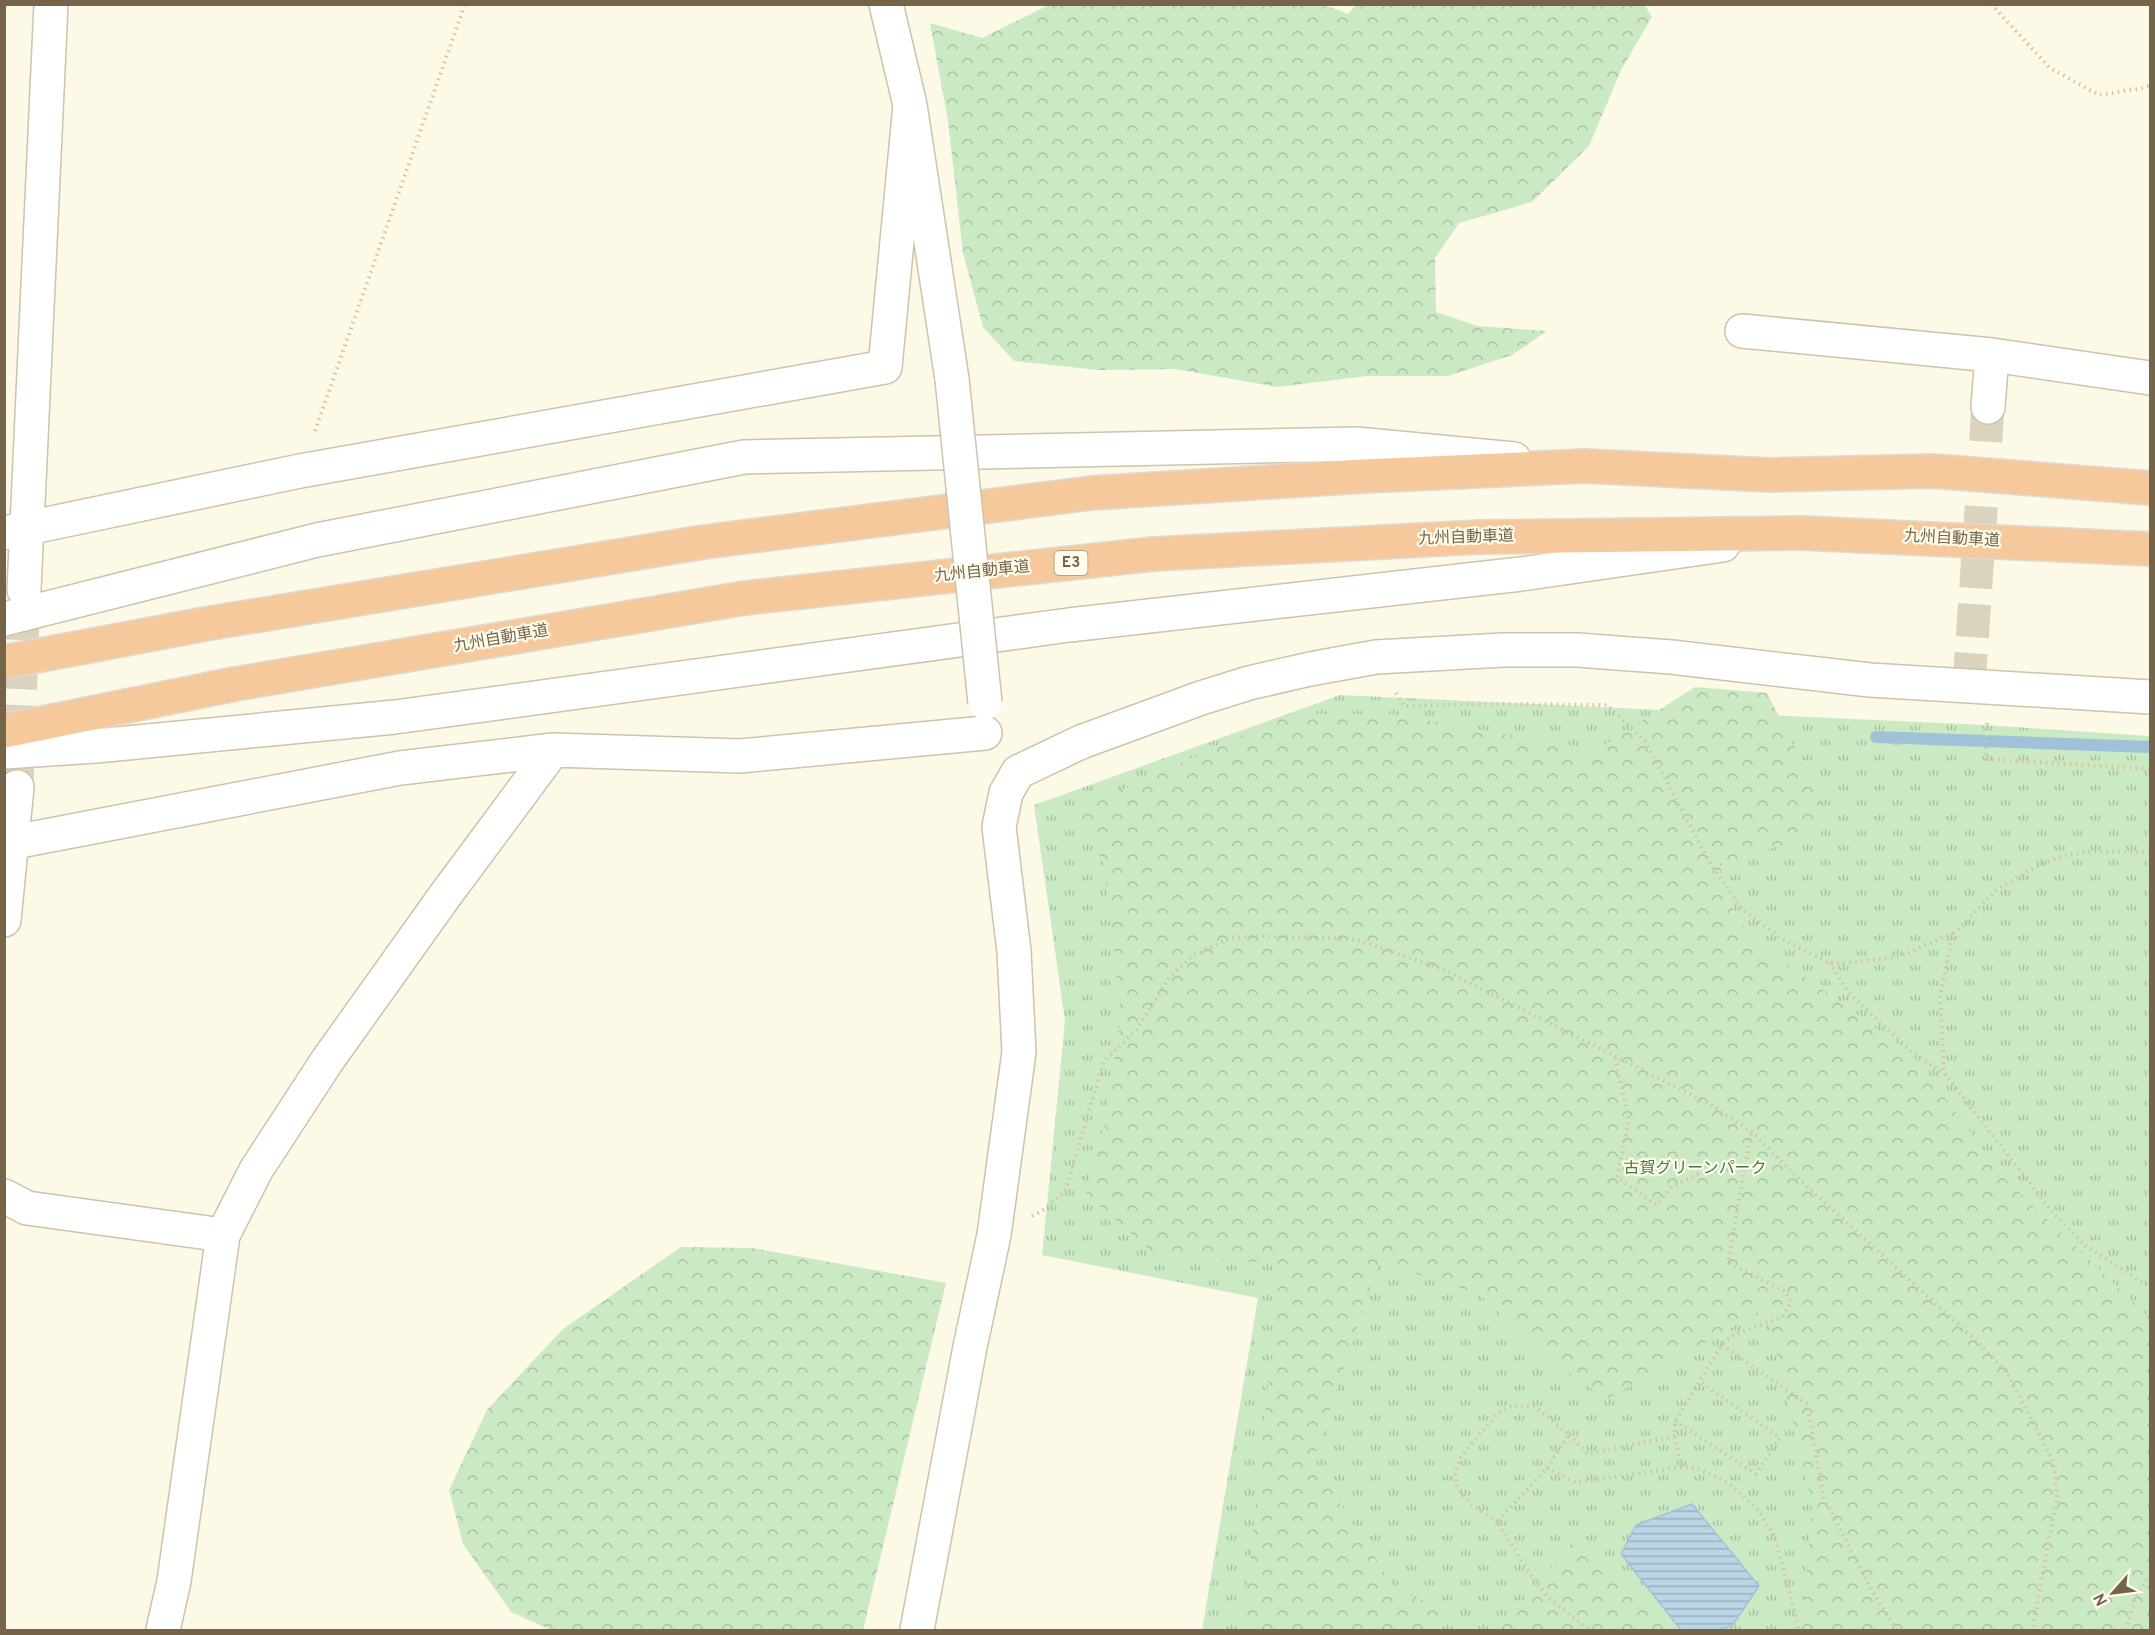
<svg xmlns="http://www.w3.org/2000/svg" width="2155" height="1635" font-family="Overpass,'Noto Sans JP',sans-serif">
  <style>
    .grass { fill: url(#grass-tufts) }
    .forest { fill: url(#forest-crowns) }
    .water { fill: url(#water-rules); stroke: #a0c2d8; stroke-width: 1.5 }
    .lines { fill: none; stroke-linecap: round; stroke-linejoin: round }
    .stream { stroke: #a0c2d8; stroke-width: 12 }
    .minor-tunnel { stroke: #dad4bf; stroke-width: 33; stroke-dasharray: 33 16; stroke-linecap: butt }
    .minor-casing { stroke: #cec3ac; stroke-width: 36 }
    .highway-casing { stroke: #dedad4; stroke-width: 36 }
    .path { stroke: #d7c2a0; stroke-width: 4; stroke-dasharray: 1.5 4.5; stroke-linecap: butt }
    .minor { stroke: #fff; stroke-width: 33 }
    .highway { stroke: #f6c99d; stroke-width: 33 }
    .minor-bridge-casing { stroke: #cec3ac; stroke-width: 36; stroke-linecap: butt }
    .minor-bridge { stroke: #fff; stroke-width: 33 }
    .labels { text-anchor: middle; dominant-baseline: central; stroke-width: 4.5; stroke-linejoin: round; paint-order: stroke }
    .shield { fill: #fffcec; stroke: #9f927b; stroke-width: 1.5 }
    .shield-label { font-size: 15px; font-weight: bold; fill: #76644a }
    .street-label { font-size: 16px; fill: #76644a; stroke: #fffcec }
    .park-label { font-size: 16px; fill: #457c42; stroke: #fffcec }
  </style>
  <defs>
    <pattern id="grass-tufts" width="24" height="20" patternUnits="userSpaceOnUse" patternTransform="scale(1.5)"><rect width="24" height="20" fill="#cbeac4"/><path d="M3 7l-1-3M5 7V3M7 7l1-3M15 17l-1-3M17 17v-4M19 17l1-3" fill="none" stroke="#a9c1a1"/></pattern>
    <pattern id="forest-crowns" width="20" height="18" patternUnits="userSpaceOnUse" patternTransform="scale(1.5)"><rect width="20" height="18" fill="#cbeac4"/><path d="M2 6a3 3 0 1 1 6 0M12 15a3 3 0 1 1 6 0" fill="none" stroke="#a9c1a1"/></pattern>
    <pattern id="water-rules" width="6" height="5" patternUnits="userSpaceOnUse" patternTransform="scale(1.5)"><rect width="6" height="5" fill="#bad5e6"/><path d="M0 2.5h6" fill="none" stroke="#9cb0bc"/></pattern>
  </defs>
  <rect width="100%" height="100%" fill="#fcf9e6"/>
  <path class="grass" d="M1340,695L1984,725L2150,736V1630H1202L1258,1298L1042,1255L1065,1021L1034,805Z"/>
  <path class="forest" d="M1049,5L1322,4L1348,14L1357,4H1644L1652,17L1621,70L1589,146L1532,202L1459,223L1435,258L1436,312L1477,326L1547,331L1512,355L1448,376H1367L1278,387L1175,369L1098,370L1014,361L983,327L963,253L948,121L930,23L982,38Z
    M1695,687L1767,693L1821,800L1809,837L1719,864L1736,919L1778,958L1911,1053L2006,1180L2150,1318V1630H1802L1812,1505L1766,1308L1607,1399L1539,1352L1479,1294L1379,1262L1313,1461L1396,1590L1437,1606L1442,1630H1243L1280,1264L1156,1255L1086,1194L1105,1122L1121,1016L1104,864L1075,811L1289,714H1391L1556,743L1589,755Z
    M681,1247L752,1248L946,1283L863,1630H551L511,1612L463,1544L449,1490L487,1410L563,1329Z
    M1575,1539L1602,1573L1684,1630H1499Z"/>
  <path class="water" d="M1692,1504L1759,1586L1732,1626L1717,1630H1681L1621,1554L1636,1525Z"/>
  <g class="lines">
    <path class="stream" d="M1876,737L2150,747"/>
    <path class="minor-tunnel" d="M1969,686L1988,407
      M17,787L24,590"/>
    <g class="minor-casing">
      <path id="minor" d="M886,4L910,105L952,379
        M1742,331L1992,355L2150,378
        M1988,407L1992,355
        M4,533L300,471L885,367L910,105
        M24,590L51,4
        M4,619L317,540L744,457L1356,444L1514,459
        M4,752L96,746L395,717L1069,625L1521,574L1723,545
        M4,844L400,768L553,750L740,756L985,733
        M4,920L17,787
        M4,1196L27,1208L223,1235
        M163,1630L174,1581L223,1235L256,1170L327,1061L444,897L553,750
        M917,1630L970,1347L994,1235L1019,1052L1014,951L999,827L1006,793L1018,772L1081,742L1201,698L1249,683L1310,669L1376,657L1503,650H1577L1671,657L1870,680L2150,697"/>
    </g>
    <g class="highway-casing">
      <path id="highway" d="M4,662L205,624L704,542L1092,493L1364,476L1585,466L1770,475L1933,471L2150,488
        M4,731L235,684L745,598L1154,554L1480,537L1802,533L2150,549"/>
    </g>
    <path class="path" d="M1991,4L2050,68L2099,95L2143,88L2150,85
      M315,431L465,4
      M1396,693L1404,706L1491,704L1607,705L1645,741L1710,863L1741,908L1782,939L1829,963H1851L1901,956L1953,933
      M1987,723L1986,759L2150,769
      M2150,853C2094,850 2067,847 2016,878C2009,883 1999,887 1993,893C1979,906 1969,922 1953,933L1940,997L1944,1073L2053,1213L2086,1246L2150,1287
      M1829,963L1850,994L1913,1053L1944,1073
      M1615,1058L1629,1120L1617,1177L1656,1205L1672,1187L1700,1173L1744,1169
      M1032,1216L1042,1211L1065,1191L1104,1061L1137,1029L1170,976L1194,955L1231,938L1262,936L1356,939L1444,970L1708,1103L1752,1132L1799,1179L1981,1345L2008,1375L2054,1463L2057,1499L2032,1630
      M1722,1345L1807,1404L1824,1498L1873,1593L1897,1630
      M1675,1421L1756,1474L1780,1438L1699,1381
      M1569,1435L1588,1454L1675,1436
      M1682,1467L1675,1436V1421L1722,1345L1731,1336L1782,1317L1791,1303L1786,1292L1728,1262L1751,1133
      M1547,1468L1576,1483L1682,1467L1697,1468L1728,1483L1759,1511L1775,1537L1799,1630
      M1497,1522L1470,1504L1457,1487L1455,1473L1461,1456L1498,1413L1513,1405L1536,1407L1569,1435L1547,1468L1497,1522L1535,1581L1550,1599L1589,1630
      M2126,1630L2135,1598L2150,1575"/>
    <use href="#minor" class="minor"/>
    <use href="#highway" class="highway"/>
    <g class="minor-bridge-casing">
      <path id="minor-bridge" d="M952,379L985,703"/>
    </g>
    <use href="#minor-bridge" class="minor-bridge"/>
  </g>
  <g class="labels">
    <rect class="shield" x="1054.5" y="551" width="33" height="24" rx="4.5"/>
    <g class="shield-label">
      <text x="1071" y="563">E3</text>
    </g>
    <g class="street-label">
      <text transform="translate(1466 538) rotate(-2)">九州自動車道</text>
      <text transform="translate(1952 539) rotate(3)">九州自動車道</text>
      <text transform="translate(982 572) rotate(-6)">九州自動車道</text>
      <text transform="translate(501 639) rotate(-10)">九州自動車道</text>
    </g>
    <g class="park-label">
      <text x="1695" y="1169">古賀グリーンパーク</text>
    </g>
  </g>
  <rect width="2155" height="1635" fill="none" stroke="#76644a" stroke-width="12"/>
  <g transform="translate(2113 1593) rotate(242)" stroke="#fffcec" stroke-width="4.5" paint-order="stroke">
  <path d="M0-4.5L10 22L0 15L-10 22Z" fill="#76644a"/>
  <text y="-9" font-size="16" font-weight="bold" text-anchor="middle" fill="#76644a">N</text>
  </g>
</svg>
